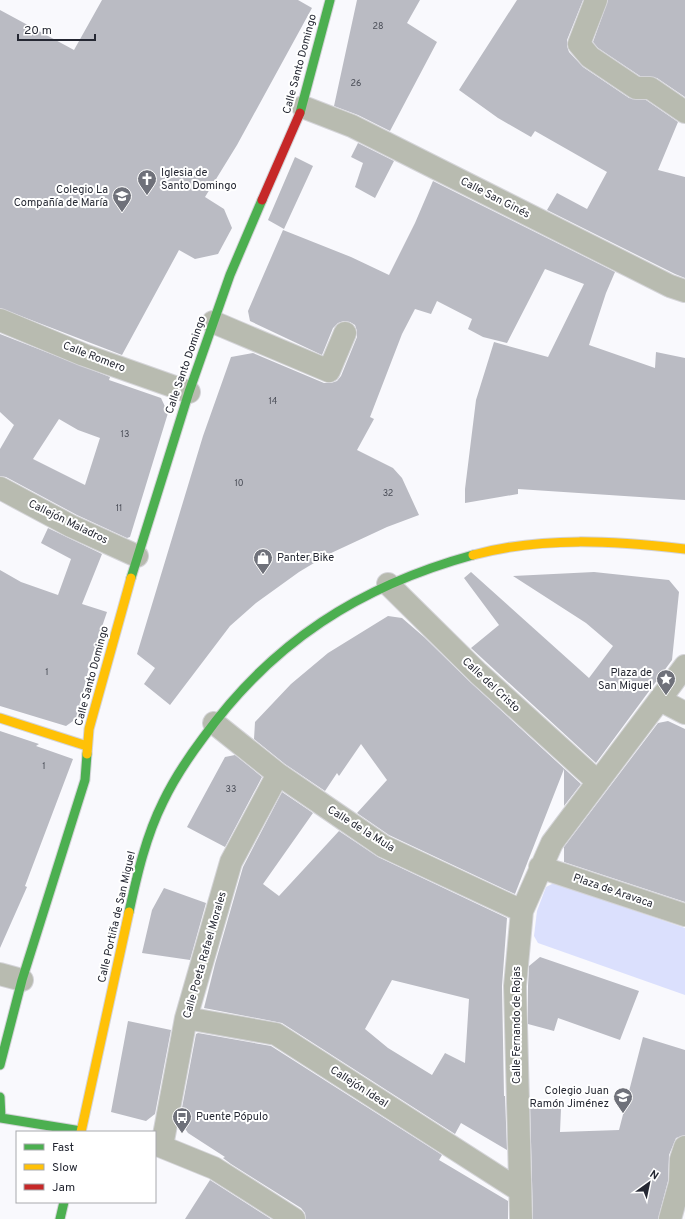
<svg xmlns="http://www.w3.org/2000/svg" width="685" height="1219" font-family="Overpass,sans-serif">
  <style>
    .green { fill: #dbe0fd }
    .building { fill: #babbc3; fill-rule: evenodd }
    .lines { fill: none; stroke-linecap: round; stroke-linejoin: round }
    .street-casing { stroke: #d4d4d8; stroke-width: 24 }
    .fast-casing { stroke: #d4d4d8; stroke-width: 11 }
    .slow-casing { stroke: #d4d4d8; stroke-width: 11 }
    .jam-casing { stroke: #d4d4d8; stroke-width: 11 }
    .street { stroke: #b8bbb0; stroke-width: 22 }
    .fast { stroke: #4caf50; stroke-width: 9 }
    .slow { stroke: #ffc107; stroke-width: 9 }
    .jam { stroke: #c62828; stroke-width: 9 }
    .labels { text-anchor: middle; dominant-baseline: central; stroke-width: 4; stroke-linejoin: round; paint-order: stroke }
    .number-label { font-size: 9px; fill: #4a4d57 }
    .street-label { font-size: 11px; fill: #252833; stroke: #fff }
    .poi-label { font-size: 11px; fill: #252833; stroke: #fff; text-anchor: start }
  </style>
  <rect width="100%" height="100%" fill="#f9f9fd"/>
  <path class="green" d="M554,883L685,928V995L538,943L534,936L537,911L546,887Z"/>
  <path class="building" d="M102,0H298L312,8L237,145L205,197L224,209L232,228L218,254L195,259L179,250L122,355L0,308V10L74,50Z
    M357,0H420L407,23L437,42L390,131L358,115L334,106Z
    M517,0H583L567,40V46L569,52L583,67L629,98L646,100L678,122L658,170L685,177V278L675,274L547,210L557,193L587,209L607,172L535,131L531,137L498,118L459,90Z
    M608,0H685V97L657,78L640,76L598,48L593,42Z
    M358,143L394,161L375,198L355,187L363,163L351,157Z
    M295,157L313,166L284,229L268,220Z
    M433,181L615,272L606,293L589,345L655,368L656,352L685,358V500L518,489V494L465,503V489L476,400L494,342L548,357L584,284L545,269L507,343L483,337L468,329L472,319L437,301L431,314L415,309L402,334L370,417L374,419L357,450L393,468L402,478L419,515L387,527L329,554L299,572L256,603L230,626L170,705L144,684L155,668L137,654L203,436L231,357L253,353L324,383H331L337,381L341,376L357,337V331L355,325L350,322L344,321L338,323L333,328L322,355L250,321L248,311L283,230L351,257L389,275L415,223Z
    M0,334L110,377L109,380L161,398L168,413L130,537L127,538L77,515L6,477L0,476V449L14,425L0,412ZM59,419L78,430L100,438L85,485L33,459Z
    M48,528L102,554L82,604L107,612L92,656L76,719L66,726L0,706V570L21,582L58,595L71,559L41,543Z
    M471,572L589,678L613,646L586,623L513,576L594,572L669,580L679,592L672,660L596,763L471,648L499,625L464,578Z
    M388,616L402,618L424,637L470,682L581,784L564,806V769L515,894L389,835L357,813L387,780L361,744L339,776L337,773L325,791L285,764L254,739L255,722L291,684L328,653Z
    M668,721L685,729V902L564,862V847L658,723Z
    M0,731L39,744L36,746L73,759L25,886L27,887L0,948Z
    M235,755L262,777L225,847L187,827L225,757Z
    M282,792L313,813L263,884L279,896L339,831L378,857L507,918L502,986L504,1096H505L507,1150L461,1123L455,1134L282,1023L204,1008L215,964L243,867ZM392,980L469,999L465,1063L445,1053L432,1075L388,1048L365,1029Z
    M164,888L206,903L190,960L142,953L152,910Z
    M540,957L639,991L620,1040L558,1018L554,1031L528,1024V986L529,966Z
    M128,1021L171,1030L155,1114L146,1121L111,1112Z
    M198,1033L271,1046L442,1155L439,1160L508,1201V1219H306L305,1213L301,1208L231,1164L223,1158L225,1157L188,1133L184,1127L181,1113L196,1034Z
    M643,1037L685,1050V1135L676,1138L669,1155L668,1181L658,1219H533L530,1102L561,1108L560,1132L619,1130Z
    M210,1180L271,1219H185Z"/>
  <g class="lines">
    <g class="street-casing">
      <path id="street" d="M596,0L579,44L590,57L636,88H650L685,112
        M303,107L352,126L670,286L685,291
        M0,320L84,355L189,392
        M213,322L329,371L345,333
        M0,488L71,526L137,556
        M388,584L478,673L598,782
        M660,700L685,713
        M214,723L278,774L383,846L522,911
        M540,867L685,915
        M0,974L22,980
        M186,1018L276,1034L519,1190
        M155,1144L214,1168L294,1219
        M162,1146L186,1018L231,862L278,774
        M521,1219L515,986L522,911L552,843L685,666
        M670,1219L680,1183L681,1159L685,1147"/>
    </g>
    <g class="fast-casing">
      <path id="fast" d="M300,113L330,0
        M131,578L189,392L230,275L262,200
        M129,912C137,875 146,836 163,802C174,779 188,758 203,738C272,642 360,586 473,555
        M0,1065L22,980L85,780L87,754
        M0,1097L1,1118L81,1131
        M60,1219L64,1202"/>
    </g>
    <g class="slow-casing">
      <path id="slow" d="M473,555C543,536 614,541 685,549
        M0,718L87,746
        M87,754L89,729L131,578
        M81,1132L129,912"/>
    </g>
    <g class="jam-casing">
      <path id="jam" d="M262,200L300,113"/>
    </g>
    <use href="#street" class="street"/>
    <use href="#fast" class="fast"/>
    <use href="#slow" class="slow"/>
    <use href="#jam" class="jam"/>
  </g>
  <defs>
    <g id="church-pin" transform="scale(1)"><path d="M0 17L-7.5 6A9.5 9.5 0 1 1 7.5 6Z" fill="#6f717a" stroke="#fff"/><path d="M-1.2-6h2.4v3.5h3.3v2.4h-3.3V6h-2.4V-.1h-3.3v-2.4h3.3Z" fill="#fff"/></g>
    <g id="school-pin" transform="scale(1)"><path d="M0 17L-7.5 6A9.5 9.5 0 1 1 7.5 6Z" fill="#6f717a" stroke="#fff"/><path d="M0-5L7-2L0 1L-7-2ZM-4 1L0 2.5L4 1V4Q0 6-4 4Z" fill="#fff"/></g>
    <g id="shop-pin" transform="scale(1)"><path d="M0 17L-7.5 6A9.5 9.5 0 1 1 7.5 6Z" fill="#6f717a" stroke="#fff"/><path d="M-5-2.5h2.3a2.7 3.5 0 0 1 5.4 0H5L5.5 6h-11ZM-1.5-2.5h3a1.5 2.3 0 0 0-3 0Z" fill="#fff"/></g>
    <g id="sight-pin" transform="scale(1)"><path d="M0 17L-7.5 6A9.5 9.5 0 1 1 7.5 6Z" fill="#6f717a" stroke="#fff"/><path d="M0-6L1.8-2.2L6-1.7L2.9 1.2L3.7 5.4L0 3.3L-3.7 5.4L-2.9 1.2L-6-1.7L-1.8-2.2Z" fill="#fff"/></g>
    <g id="bus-pin" transform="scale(1)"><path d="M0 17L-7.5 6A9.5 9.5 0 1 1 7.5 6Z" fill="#6f717a" stroke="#fff"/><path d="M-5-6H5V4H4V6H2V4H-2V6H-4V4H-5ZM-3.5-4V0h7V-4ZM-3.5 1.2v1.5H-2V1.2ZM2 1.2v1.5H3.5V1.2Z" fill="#fff"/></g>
  </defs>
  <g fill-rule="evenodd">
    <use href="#church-pin" x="147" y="179"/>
    <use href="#school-pin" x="122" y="196"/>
    <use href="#shop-pin" x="263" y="558"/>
    <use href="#sight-pin" x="666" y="679"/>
    <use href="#school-pin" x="623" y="1097"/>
    <use href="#bus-pin" x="182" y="1117"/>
  </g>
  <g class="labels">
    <g class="number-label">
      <text x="378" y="26">28</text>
      <text x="356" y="83">26</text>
      <text x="273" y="401">14</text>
      <text x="125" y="434">13</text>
      <text x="239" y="483">10</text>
      <text x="388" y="493">32</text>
      <text x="119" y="508">11</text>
      <text x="47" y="672">1</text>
      <text x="44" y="766">1</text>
      <text x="231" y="789">33</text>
    </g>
    <g class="street-label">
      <text transform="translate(300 64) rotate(-75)">Calle Santo Domingo</text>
      <text transform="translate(495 198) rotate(27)">Calle San Ginés</text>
      <text transform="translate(94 357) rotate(21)">Calle Romero</text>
      <text transform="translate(186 365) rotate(-71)">Calle Santo Domingo</text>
      <text transform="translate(68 522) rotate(26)">Callejón Maladros</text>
      <text transform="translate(92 676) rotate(-75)">Calle Santo Domingo</text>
      <text transform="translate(491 685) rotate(43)">Calle del Cristo</text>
      <text transform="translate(361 829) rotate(32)">Calle de la Mula</text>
      <text transform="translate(613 891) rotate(19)">Plaza de Aravaca</text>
      <text transform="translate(117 917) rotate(-77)">Calle Portiña de San Miguel</text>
      <text transform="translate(205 955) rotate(-74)">Calle Poeta Rafael Morales</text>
      <text transform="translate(517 1025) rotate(-90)">Calle Fernando de Rojas</text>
      <text transform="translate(359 1087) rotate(33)">Callejón Ideal</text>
    </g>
    <g class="poi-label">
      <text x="161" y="173">Iglesia de<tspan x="161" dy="13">Santo Domingo</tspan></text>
      <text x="108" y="190" text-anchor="end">Colegio La<tspan x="108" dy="13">Compañía de María</tspan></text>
      <text x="277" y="558">Panter Bike</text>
      <text x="652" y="673" text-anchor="end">Plaza de<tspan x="652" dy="13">San Miguel</tspan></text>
      <text x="609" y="1091" text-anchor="end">Colegio Juan<tspan x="609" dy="13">Ramón Jiménez</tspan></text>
      <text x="196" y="1117">Puente Pópulo</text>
    </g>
  </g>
  <rect x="16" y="1131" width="140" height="72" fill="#ffffff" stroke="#a8a9ad"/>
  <rect x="24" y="1144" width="20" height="6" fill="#4caf50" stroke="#a8a9ad"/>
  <text x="52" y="1151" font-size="12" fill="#252833">Fast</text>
  <rect x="24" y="1164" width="20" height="6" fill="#ffc107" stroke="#a8a9ad"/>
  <text x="52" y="1171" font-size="12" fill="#252833">Slow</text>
  <rect x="24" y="1184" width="20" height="6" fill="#c62828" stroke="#a8a9ad"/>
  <text x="52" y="1191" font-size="12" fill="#252833">Jam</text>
  <g transform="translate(649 1183) rotate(33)" stroke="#ffffff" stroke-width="3" paint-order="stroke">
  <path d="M0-3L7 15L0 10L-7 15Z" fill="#252833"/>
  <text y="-6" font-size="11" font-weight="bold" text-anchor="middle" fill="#252833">N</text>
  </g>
  <path d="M18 34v6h77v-6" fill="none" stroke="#252833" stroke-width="2"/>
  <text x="24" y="34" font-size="12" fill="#252833" stroke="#ffffff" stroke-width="3" paint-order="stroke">20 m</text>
</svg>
